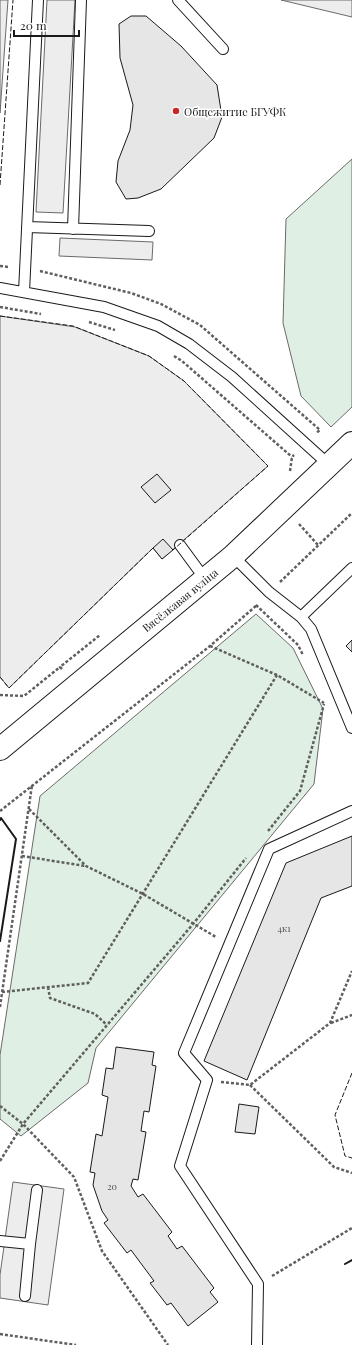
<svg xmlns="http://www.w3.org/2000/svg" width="352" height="1345" font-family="'Playfair Display',serif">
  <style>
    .green { fill: #e0efe3; stroke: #6a6a6a }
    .parking { fill: #ededed; stroke: #6a6a6a }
    .building { fill: #e6e6e6; stroke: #1a1a1a }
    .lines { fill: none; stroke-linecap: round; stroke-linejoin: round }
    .lane-casing { stroke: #1a1a1a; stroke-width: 12 }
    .secondary-casing { stroke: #1a1a1a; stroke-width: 24 }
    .path { stroke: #5f5f5f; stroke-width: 2.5; stroke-dasharray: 3 2; stroke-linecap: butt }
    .lane { stroke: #fff; stroke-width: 10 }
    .secondary { stroke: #fff; stroke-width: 22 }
    .fence { stroke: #1a1a1a; stroke-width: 1; stroke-dasharray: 5 2; stroke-linecap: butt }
    .wall { stroke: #1a1a1a; stroke-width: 2 }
    .poi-dot { fill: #c62828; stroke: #fff; stroke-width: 1.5 }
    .labels { text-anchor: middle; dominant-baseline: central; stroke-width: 3; stroke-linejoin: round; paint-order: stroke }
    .number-label { font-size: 9px; fill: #4d4d4d }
    .poi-label { font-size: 11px; fill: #1a1a1a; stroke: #fff; text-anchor: start }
    .street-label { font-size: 11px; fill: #1a1a1a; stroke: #fff }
  </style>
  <rect width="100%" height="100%" fill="#fff"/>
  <path class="green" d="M352,159V407L331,427L301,396L283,323L286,219Z
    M256,614L293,648L323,709L314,784L96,1048L88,1083L21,1136L0,1119V1055L40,796Z"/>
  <path class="parking" d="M0,0H8L0,113Z
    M47,0H75L63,213L36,212Z
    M281,0H352V17Z
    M60,238L153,242L152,260L59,256Z
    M0,316L75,327L149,356L184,381L268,466L162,559L153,548L9,688L0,677Z
    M13,1182L64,1189L48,1305L0,1298V1275Z"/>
  <path class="building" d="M131,16H146L181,46L217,85L222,117L214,138L161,189L138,198L126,199L116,182L118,161L130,130L133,105L120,58L119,24Z
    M157,474L171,490L155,503L141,487Z
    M163,539L173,550L162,559L153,548Z
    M352,640V652L346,646Z
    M352,836V886L321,898L247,1080L204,1061L286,863Z
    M116,1047L154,1052L152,1065L156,1066L149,1112L144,1111L141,1131L146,1132L138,1180L133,1179L131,1186L138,1197L143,1194L172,1232L168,1236L177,1249L182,1246L214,1288L210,1292L218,1302L188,1326L171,1303L167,1305L150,1283L154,1281L131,1250L127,1253L104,1223L108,1220L102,1211L93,1185L95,1173L90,1172L96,1134L102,1136L108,1097L102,1095L106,1068L113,1069Z
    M239,1104L259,1107L255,1134L235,1132Z"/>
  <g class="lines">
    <g class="lane-casing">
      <path id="lane" d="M178,0L223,49
        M27,227L149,231
        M73,229L81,0
        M0,288L104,307L158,326L189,344L232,377L328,464
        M24,292L38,0
        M180,545L205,579
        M233,556L269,592L301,617L311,629L352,728
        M301,617L352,568
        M0,1241L30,1244L37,1190
        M25,1296L30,1244
        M257,1345L258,1284L180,1166L207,1080L184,1053L269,849L352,811"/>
    </g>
    <g class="secondary-casing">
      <path id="secondary" d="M0,749L233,556L352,443"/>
    </g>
    <path class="path" d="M0,266L9,267
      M40,271L131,293L161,304L200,325L320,430L316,433
      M0,307L41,314
      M89,322L115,330
      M174,356L182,361L292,457
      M290,471L292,457L294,455
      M299,524L318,545
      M280,582L352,513
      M256,605L298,645L303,655
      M210,646L277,675L324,703
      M62,669L60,667L100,635
      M0,695L24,696L60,667
      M29,809L86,866L143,894L216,937
      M0,811L210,646L257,605
      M268,831L300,791L324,704
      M22,856L85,866
      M48,987L50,998L95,1014L107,1025
      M2,992L88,983L277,675
      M0,1007L32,785
      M331,1023L352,1015
      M221,1082L250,1085L330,1023L352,971
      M250,1085L334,1167L352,1173
      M0,1106L23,1124L74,1177L102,1251L168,1345
      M0,1161L23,1124L193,924L246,858
      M272,1276L352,1228
      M0,1334L76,1345"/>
    <use href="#lane" class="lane"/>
    <use href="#secondary" class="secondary"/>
    <path class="fence" d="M0,185L13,0
      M0,316L73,326L149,356L184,381L268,466L173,550
      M0,677L9,688L153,548
      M352,1073L335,1115L345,1156L352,1158"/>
    <path class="wall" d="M0,820L1,818L16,839L0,941
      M345,1264L352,1260"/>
  </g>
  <circle class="poi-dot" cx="176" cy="111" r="4"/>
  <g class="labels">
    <g class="number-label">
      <text x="284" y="928">4к1</text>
      <text x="112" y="1186">20</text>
    </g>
    <g class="poi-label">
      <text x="184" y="111">Общежитие БГУФК</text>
    </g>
    <g class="street-label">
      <text transform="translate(180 600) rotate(-39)">Вясёлкавая вуліца</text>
    </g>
  </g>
  <path d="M14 30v6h65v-6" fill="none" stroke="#1a1a1a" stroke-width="2"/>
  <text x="20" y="30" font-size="12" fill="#1a1a1a" stroke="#ffffff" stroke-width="3" paint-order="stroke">20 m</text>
</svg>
